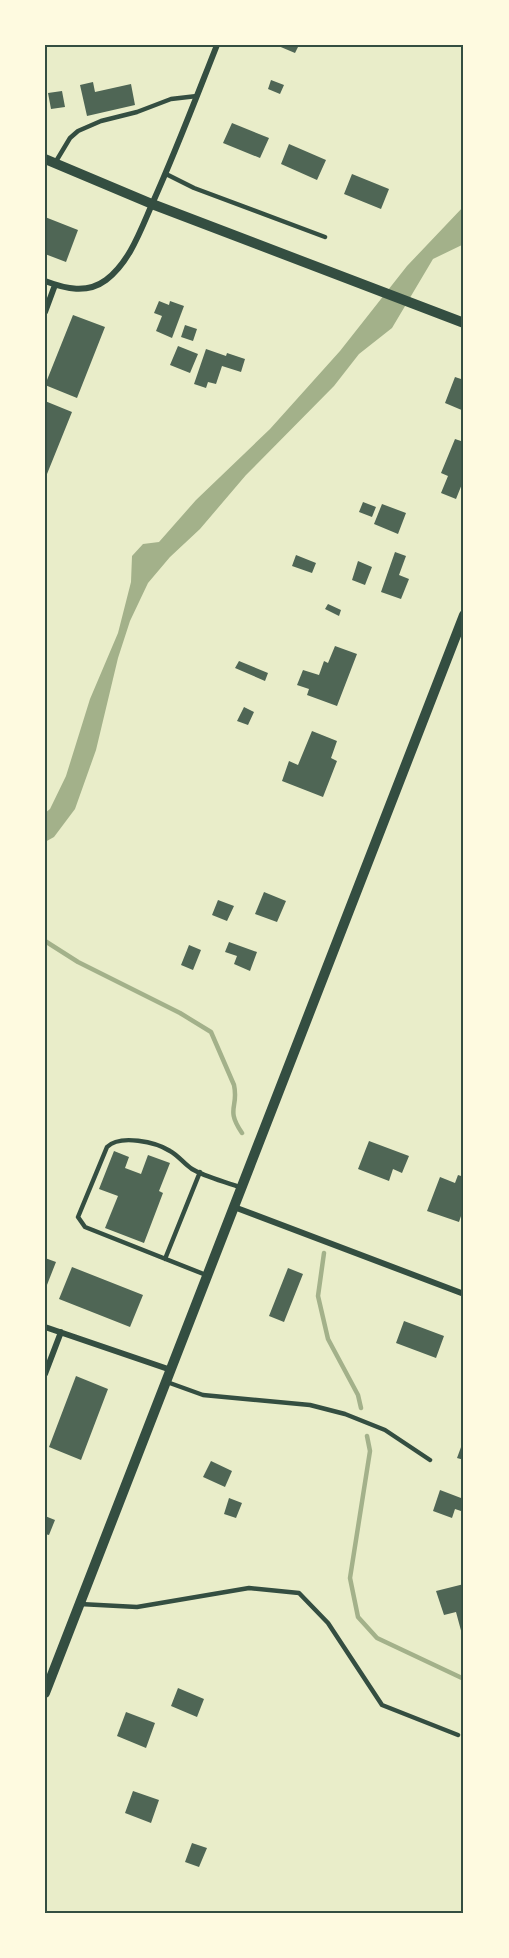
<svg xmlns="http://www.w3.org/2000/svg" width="509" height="1958" font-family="'Open Sans',sans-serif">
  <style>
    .water { fill: #a3b18a }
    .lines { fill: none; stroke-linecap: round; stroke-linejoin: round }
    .stream { stroke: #a3b18a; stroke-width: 4.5 }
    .building { fill: #4f6655 }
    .service { stroke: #344e41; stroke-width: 4.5 }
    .minor { stroke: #344e41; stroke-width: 6 }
    .tertiary { stroke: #344e41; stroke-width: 10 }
    .neatline { fill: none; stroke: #344e41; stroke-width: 2 }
  </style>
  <rect width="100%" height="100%" fill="#e9edc9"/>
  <path class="water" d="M464,206V244L433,259L392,328L359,354L334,386L246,475L200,529L170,557L148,583L130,621L118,658L96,750L75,809L54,837L45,842V813L50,809L66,776L90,699L118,633L131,582L132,556L143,544L159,542L196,500L270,429L340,351L407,266Z"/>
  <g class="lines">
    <path class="stream" d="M45,941L78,962L180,1013L211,1032L234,1085C239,1108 225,1108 242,1133
      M324,1253L318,1296L328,1339L358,1395L361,1408
      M367,1436L370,1451L350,1578L358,1617L377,1638L464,1679"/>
  </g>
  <path class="building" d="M276,45H299L295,53Z
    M271,80L284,85L280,94L268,89Z
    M93,82L95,92L131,84L135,105L87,116L80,85Z
    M62,91L65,107L51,109L48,93Z
    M232,123L269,138L260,158L223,143Z
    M289,144L326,160L317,180L281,164Z
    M352,174L389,189L381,209L344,194Z
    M45,217L78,230L66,262L45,254Z
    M159,301L169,305L170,301L184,306L172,338L156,331L162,316L154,313Z
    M73,315L105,327L77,398L45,385Z
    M185,325L197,329L193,341L181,337Z
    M178,346L198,354L190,373L170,365Z
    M206,349L226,356L227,353L245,359L241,372L222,366L216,384L208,382L206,388L194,384Z
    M455,377L464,380V411L445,403Z
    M45,401L72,412L45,479Z
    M455,439L464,442V479L456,499L441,493L448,476L441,473Z
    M363,502L376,507L372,517L359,512Z
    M382,504L406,513L398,534L374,524Z
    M395,552L406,556L399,575L409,579L401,599L381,592Z
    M296,555L316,563L312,573L292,566Z
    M358,561L372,567L365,585L352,580Z
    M328,604L341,610L339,616L325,609Z
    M335,646L357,654L337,706L307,695L309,689L297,685L303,670L319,675L324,661L328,663Z
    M239,661L268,673L265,681L235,668Z
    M244,707L254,712L248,725L237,721Z
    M312,731L337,741L331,758L337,761L323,797L282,781L289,761L298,765Z
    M264,892L286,901L277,922L255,914Z
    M218,900L234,906L227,921L212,915Z
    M229,942L257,952L250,971L234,964L237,956L225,952Z
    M189,945L201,950L193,970L181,965Z
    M369,1141L409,1156L402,1173L393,1169L389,1181L358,1169Z
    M114,1151L129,1157L125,1168L141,1174L148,1155L170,1163L159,1191L163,1193L144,1243L105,1228L118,1196L99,1189Z
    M458,1175L464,1177V1207L459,1222L427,1211L440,1177L455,1183Z
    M45,1258L56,1262L45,1290Z
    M72,1267L143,1295L130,1327L59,1299Z
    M288,1268L303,1274L284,1322L269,1316Z
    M404,1321L444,1336L436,1358L396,1343Z
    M76,1376L108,1389L81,1460L49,1447Z
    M464,1439V1460L457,1458Z
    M211,1461L232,1471L225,1487L203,1477Z
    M440,1490L461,1498L464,1491V1512L455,1509L452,1518L433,1511Z
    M229,1498L242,1503L236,1518L224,1514Z
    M45,1516L55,1520L49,1535L45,1534Z
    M464,1584V1638H463L456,1612L444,1615L436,1591Z
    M178,1688L204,1699L197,1717L171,1706Z
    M126,1712L155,1723L146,1748L117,1736Z
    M133,1791L159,1800L151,1823L125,1813Z
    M192,1843L207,1848L199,1867L185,1862Z"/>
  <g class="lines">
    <path class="service" d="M55,163L70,138L78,131L101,121L137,112L171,99L197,96
      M166,174L194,188L325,237
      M165,1259L200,1172
      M206,1275L85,1227L78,1217L107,1147C120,1134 156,1142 170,1151C179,1156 184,1164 192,1169C205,1177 227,1182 242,1188
      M167,1382L203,1395L310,1405L345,1414L385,1430L430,1460
      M80,1604L137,1607L249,1588L299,1593L328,1623L382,1705L458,1735"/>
    <path class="minor" d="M45,281C66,289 87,294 106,280C130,262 141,229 153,202C176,151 196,98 217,45
      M45,312L55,285
      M234,1207L464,1294
      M45,1327L171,1370
      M45,1374L61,1332"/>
    <path class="tertiary" d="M45,159L152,204L464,323
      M45,1693L464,615"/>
  </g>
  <rect width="509" height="1958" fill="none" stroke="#fefae0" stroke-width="93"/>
  <rect x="46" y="46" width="416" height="1866" class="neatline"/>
</svg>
